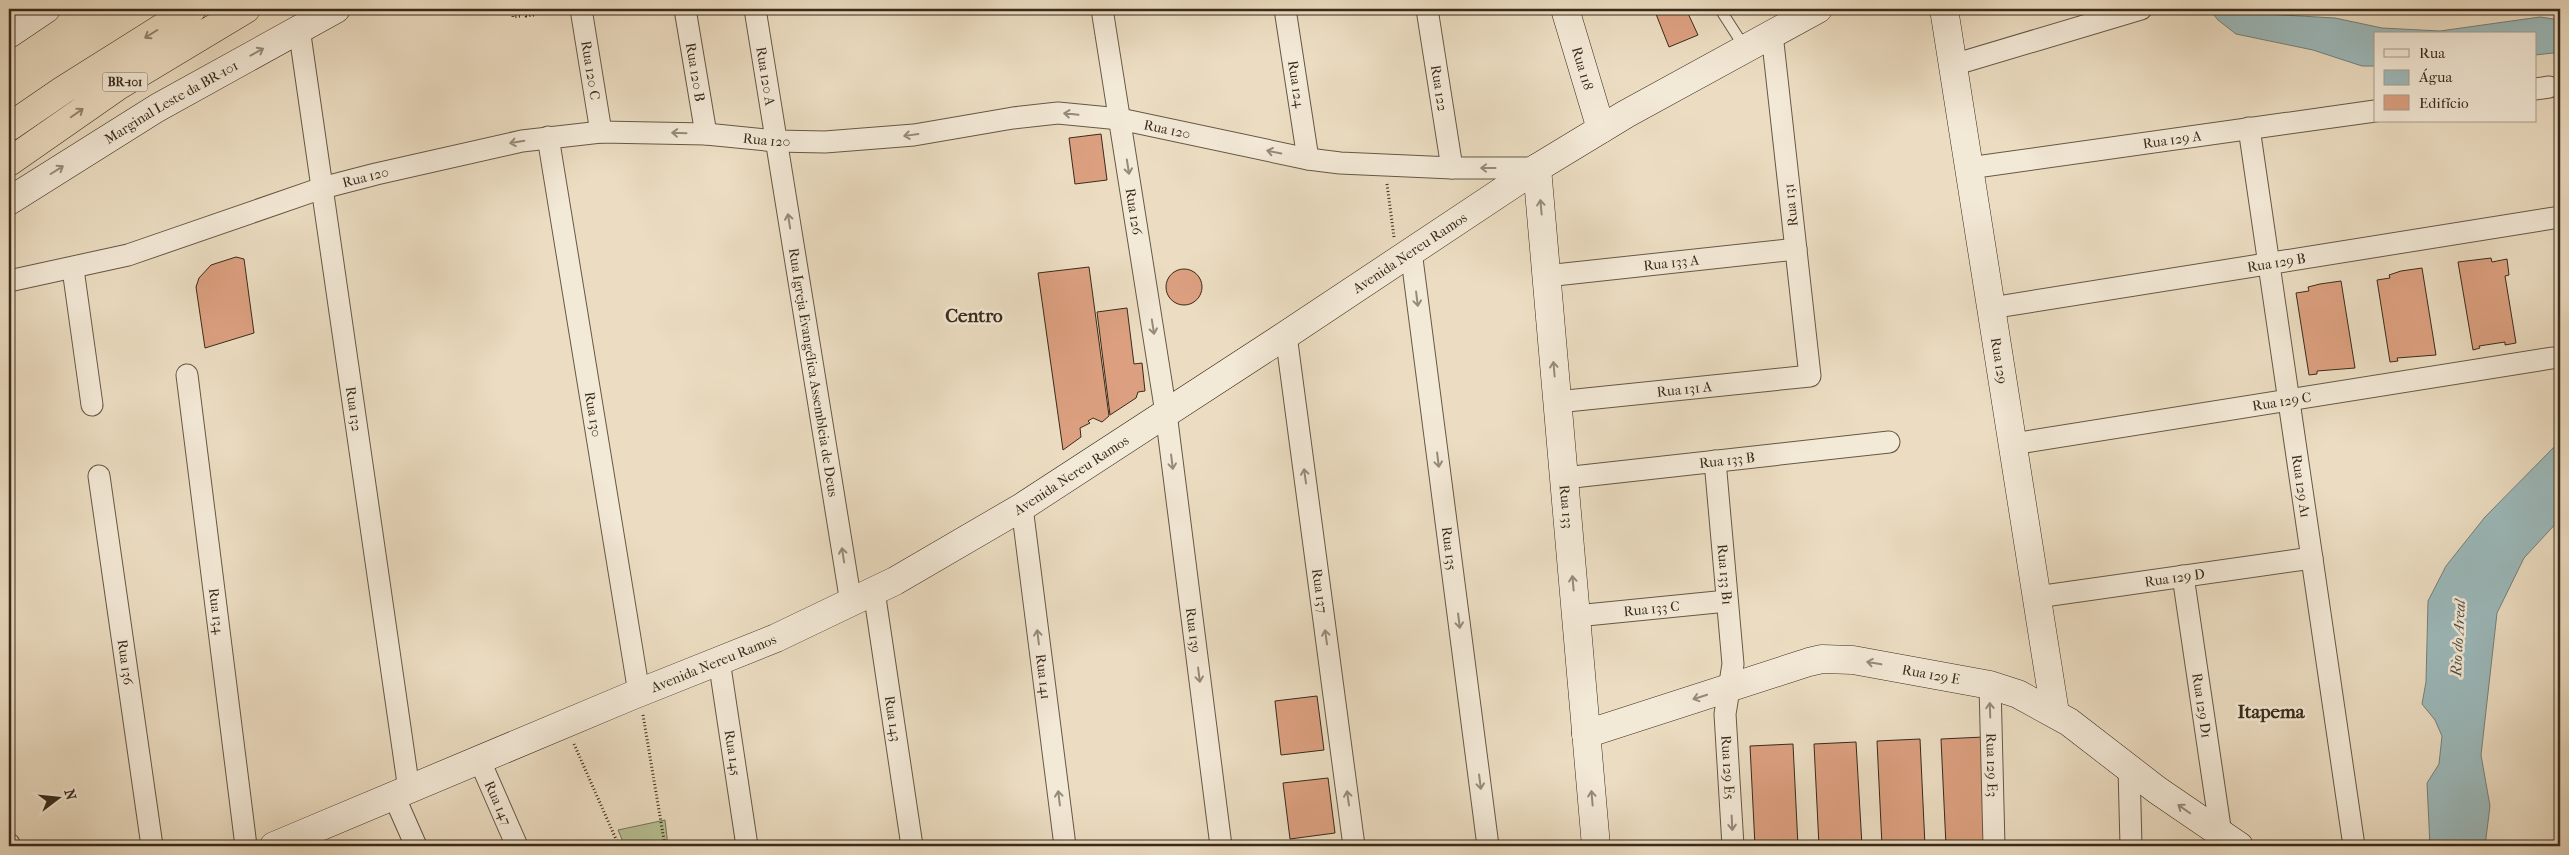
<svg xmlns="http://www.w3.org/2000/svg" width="2569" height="855" font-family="'IM FELL French Canon',serif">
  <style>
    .green { fill: #b7c194; stroke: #787658 }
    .water { fill: #9cbabc; stroke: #74817c }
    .building { fill: #dca080; stroke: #382b1b }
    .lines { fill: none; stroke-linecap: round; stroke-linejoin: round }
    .lane-casing { stroke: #655845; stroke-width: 12 }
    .street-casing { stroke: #655845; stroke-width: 23 }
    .secondary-casing { stroke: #382b1b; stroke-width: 29 }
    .highway-casing { stroke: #382b1b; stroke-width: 29 }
    .path { stroke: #382b1b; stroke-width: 3; stroke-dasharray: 1 2.5; stroke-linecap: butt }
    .lane { stroke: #f3e9d7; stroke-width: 10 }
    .street { stroke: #f3e9d7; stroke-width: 21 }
    .secondary { stroke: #f3e9d7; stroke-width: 28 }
    .highway { stroke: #ecddc2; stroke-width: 28 }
    .oneway { stroke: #92846e }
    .oneway2 { stroke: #968a79 }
    .labels { text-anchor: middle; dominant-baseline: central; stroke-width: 5; stroke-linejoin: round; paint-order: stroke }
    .shield { fill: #f3e9d7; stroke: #706453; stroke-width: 1 }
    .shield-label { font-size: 12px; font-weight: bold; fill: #382b1b }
    .street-label { font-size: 14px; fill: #382b1b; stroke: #f3e9d7 }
    .water-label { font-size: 15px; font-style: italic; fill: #514f43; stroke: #f3e9d7 }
    .district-label { font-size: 19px; font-weight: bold; fill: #382b1b; stroke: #f3e9d7 }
  </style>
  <rect width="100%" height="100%" fill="#ecddc2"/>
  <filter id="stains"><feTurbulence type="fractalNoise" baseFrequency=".004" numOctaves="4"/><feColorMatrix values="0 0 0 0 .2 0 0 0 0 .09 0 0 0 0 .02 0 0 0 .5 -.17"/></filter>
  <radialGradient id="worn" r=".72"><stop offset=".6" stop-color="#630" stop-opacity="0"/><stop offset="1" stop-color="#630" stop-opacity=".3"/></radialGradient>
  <path class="green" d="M665,820L668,846H625L618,830Z"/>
  <path class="water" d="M2209,9H2259L2265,14L2335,18L2382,28L2440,31L2540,17L2560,20V55L2553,53L2535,55V34H2375V66H2362L2313,50L2236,34L2218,20Z
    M2560,441V519L2524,558L2497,613L2481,755L2490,806L2485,846H2430L2427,783L2439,764L2442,736L2435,720L2422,704L2426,682L2428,601L2446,566L2485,517Z"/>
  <path class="building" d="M1668,9H1686L1698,35L1669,47L1656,14Z
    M1101,134L1107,180L1075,184L1069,138Z
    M236,257L244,259L254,333L205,348L196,287L199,278L211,265Z
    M2491,258L2492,262L2507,259L2509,275L2505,276L2516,343L2505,345V342L2479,346L2480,348L2473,350L2458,262Z
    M1089,267L1109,416L1102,422L1093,418L1088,421L1090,423L1080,428L1081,437L1063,450L1038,273Z
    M2422,268L2436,355L2397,358L2398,361L2390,362L2377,280L2390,278L2389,275L2401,271Z
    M1166 287a18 18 0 1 1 36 0a18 18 0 1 1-36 0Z
    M2341,281L2355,368L2317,371V374L2309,375L2296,293L2309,291L2308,287L2320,284Z
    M1127,308L1134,364L1142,363L1145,391L1138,392L1136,398L1110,415L1097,312Z
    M1317,696L1324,750L1281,755L1275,701Z
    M1984,737L1989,846H1946L1941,739Z
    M1920,739L1925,846H1882L1877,741Z
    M1856,742L1862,846H1819L1814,744Z
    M1793,744L1798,846H1755L1750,746Z
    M1328,778L1335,833L1290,839L1283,783Z"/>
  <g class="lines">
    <g class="lane-casing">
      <path id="lane" d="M1720,9L1745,48"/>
    </g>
    <g class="street-casing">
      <g id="street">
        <path id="s1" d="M581,9L601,132"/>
        <path id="s2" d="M685,9L706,134"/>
        <path id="s3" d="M755,9L851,603"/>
        <path id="s4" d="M1102,9L1166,413L1221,846"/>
        <path id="s5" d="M1285,9L1308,159"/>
        <path id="s6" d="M1427,9L1452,168"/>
        <path id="s7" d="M299,28L409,790"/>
        <path d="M1953,65L2141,9"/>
        <path d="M2535,89L2549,87"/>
        <path id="s8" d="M2249,128L2354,846"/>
        <path id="s9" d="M548,137L639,693"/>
        <path id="s10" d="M1969,168L2375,111"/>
        <path id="s11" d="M1411,251L1488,846"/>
        <path d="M73,269L92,405"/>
        <path id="s12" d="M1546,276L1796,249"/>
        <path id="s13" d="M9,281L128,255L322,188L376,174L522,141L601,132L706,134L776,141L825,142L914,135L1013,118L1058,113L1120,119L1308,159L1340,163L1452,168H1537"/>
        <path id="s14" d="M1991,308L2560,217"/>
        <path id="s15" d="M1286,335L1354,846"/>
        <path id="s16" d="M187,375L246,846"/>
        <path id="s17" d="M1557,402L1810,376L1772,34"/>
        <path id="s18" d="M2013,444L2552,358"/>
        <path id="s19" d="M1715,461L1733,664L1725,714L1733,846"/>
        <path id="s20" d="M99,476L152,846"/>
        <path id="s21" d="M1564,478L1889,442"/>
        <path id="s22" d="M1022,507L1065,846"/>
        <path id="s23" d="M2183,576L2221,834"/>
        <path id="s24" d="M874,591L912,846"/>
        <path id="s25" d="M2037,597L2312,558"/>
        <path id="s26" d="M1576,616L1727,601"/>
        <path id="s27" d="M719,660L747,846"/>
        <path id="s28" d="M1990,685L1994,846"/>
        <path id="s29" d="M479,759L517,846"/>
        <path d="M2129,768L2131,846"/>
        <path d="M394,796L416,846"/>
        <path d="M9,844V846"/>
      </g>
    </g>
    <g class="secondary-casing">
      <g id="secondary">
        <path id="s30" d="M1565,9L1601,129"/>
        <path id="s31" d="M1944,9L2055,713"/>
        <path d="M9,34L46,9"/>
        <path id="s32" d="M1537,168L1596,846"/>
        <path id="s33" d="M9,201L157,108L336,9"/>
        <path id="s34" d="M1586,734L1809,662L1822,659L1853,660L1990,685L2018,694L2069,722L2157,790L2239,846"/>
        <path id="s35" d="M274,846L631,696L776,638L895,581L1022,507L1286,335L1537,168L1626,114L1818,9"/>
      </g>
    </g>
    <g class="highway-casing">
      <path id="highway" d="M9,127L63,90L192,9
        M9,162L118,86L246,9"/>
    </g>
    <path class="path" d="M512,9L513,17L520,16L518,9
      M525,9L526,16L534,15L533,9
      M1387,184L1394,237
      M643,715L665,846
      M574,744L619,846"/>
    <use href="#lane" class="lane"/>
    <use href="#street" class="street"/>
    <use href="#secondary" class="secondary"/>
    <use href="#highway" class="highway"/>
  </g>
  <defs><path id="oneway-shaft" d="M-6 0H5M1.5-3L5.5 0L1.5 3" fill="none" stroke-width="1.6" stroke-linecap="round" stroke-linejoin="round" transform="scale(1.25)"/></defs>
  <g class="oneway">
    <use href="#oneway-shaft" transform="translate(151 34) rotate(148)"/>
    <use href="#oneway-shaft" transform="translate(77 113) rotate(-35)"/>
  </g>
  <g class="oneway2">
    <use href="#oneway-shaft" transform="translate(257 52) rotate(-29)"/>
    <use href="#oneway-shaft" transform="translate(1071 114) rotate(-174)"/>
    <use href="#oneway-shaft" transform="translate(679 133) rotate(-178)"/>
    <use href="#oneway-shaft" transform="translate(911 135) rotate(172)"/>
    <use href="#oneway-shaft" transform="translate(517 142) rotate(170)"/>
    <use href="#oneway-shaft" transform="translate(1274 152) rotate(-168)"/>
    <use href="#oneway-shaft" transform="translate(1128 167) rotate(81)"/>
    <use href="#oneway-shaft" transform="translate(1488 168) rotate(-180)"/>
    <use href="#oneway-shaft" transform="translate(57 170) rotate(-32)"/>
    <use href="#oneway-shaft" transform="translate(1541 207) rotate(-95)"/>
    <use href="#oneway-shaft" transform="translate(789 221) rotate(-99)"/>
    <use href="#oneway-shaft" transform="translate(1417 299) rotate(83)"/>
    <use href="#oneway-shaft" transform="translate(1153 327) rotate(81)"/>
    <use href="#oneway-shaft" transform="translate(1554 369) rotate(-95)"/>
    <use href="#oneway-shaft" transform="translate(1438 460) rotate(83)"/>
    <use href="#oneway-shaft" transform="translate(1172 462) rotate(83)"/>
    <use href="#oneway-shaft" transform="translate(1305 476) rotate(-98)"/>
    <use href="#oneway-shaft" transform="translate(843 555) rotate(-99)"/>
    <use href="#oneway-shaft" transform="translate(1573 583) rotate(-95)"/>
    <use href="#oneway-shaft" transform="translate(1459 621) rotate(83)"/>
    <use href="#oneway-shaft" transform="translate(1038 637) rotate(-97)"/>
    <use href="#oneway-shaft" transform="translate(1326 637) rotate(-98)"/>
    <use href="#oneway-shaft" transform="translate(1874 663) rotate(-170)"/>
    <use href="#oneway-shaft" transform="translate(1199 675) rotate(83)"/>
    <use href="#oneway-shaft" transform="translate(1700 697) rotate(162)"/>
    <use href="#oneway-shaft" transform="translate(1990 710) rotate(-92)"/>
    <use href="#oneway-shaft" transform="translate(1480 782) rotate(83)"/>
    <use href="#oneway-shaft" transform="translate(1059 798) rotate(-97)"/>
    <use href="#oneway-shaft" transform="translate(1348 798) rotate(-98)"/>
    <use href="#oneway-shaft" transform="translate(1592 798) rotate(-95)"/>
    <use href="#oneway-shaft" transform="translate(2184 809) rotate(-145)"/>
    <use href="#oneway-shaft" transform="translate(1732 823) rotate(87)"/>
  </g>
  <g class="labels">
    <rect class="shield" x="102.5" y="72.5" width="45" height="19" rx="4"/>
    <g class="shield-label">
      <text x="125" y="82">BR-101</text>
    </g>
    <g class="street-label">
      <text stroke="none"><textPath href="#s30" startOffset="62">Rua 118</textPath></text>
      <text stroke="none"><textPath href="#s1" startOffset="62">Rua 120 C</textPath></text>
      <text stroke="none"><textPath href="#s2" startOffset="64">Rua 120 B</textPath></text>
      <text stroke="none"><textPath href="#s3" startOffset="68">Rua 120 A</textPath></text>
      <text stroke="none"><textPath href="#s5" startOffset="76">Rua 124</textPath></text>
      <text stroke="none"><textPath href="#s6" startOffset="80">Rua 122</textPath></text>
      <text stroke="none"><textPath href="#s33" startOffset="190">Marginal Leste da BR-101</textPath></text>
      <text stroke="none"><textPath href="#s13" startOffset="1182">Rua 120</textPath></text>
      <text stroke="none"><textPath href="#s13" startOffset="778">Rua 120</textPath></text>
      <text stroke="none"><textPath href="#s10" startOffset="205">Rua 129 A</textPath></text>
      <text stroke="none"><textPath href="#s13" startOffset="372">Rua 120</textPath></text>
      <text transform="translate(1791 205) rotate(-96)">Rua 131</text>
      <text stroke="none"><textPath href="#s4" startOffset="205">Rua 126</textPath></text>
      <text stroke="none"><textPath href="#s35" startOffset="1286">Avenida Nereu Ramos</textPath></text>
      <text stroke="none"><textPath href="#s12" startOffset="126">Rua 133 A</textPath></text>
      <text stroke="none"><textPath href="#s14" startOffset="289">Rua 129 B</textPath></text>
      <text stroke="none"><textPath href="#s31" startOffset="356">Rua 129</textPath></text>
      <text stroke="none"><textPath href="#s3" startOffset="368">Rua Igreja Evangélica Assembleia de Deus</textPath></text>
      <text stroke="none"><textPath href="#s17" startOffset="128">Rua 131 A</textPath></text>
      <text stroke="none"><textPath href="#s18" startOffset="272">Rua 129 C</textPath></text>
      <text stroke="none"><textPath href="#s7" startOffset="385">Rua 132</textPath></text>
      <text stroke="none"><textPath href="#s9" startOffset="281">Rua 130</textPath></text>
      <text stroke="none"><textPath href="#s21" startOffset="164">Rua 133 B</textPath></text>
      <text stroke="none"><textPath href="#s35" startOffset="881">Avenida Nereu Ramos</textPath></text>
      <text stroke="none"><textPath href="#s8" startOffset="362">Rua 129 A1</textPath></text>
      <text stroke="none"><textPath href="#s32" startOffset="340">Rua 133</textPath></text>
      <text stroke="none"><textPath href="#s11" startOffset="300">Rua 135</textPath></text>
      <text stroke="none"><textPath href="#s19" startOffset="114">Rua 133 B1</textPath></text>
      <text stroke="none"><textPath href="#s25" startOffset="139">Rua 129 D</textPath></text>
      <text stroke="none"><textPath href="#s15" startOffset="258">Rua 137</textPath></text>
      <text stroke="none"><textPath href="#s26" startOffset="76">Rua 133 C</textPath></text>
      <text stroke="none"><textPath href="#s16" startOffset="238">Rua 134</textPath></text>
      <text stroke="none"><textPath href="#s4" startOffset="628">Rua 139</textPath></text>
      <text stroke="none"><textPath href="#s20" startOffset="188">Rua 136</textPath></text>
      <text stroke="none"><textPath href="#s35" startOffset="476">Avenida Nereu Ramos</textPath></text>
      <text stroke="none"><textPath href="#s34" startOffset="358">Rua 129 E</textPath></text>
      <text stroke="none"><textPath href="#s22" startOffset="171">Rua 141</textPath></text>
      <text stroke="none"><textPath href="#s23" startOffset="131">Rua 129 D1</textPath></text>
      <text stroke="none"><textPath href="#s24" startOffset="129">Rua 143</textPath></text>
      <text stroke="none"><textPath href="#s27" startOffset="94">Rua 145</textPath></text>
      <text stroke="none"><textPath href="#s28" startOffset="80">Rua 129 E3</textPath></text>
      <text stroke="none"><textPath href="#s19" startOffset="308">Rua 129 E5</textPath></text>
      <text stroke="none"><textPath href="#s29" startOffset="48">Rua 147</textPath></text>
    </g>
    <g class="water-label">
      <text transform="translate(2458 638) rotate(-87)">Rio do Areal</text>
    </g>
    <g class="district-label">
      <text x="974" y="316">Centro</text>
      <text x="2271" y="712">Itapema</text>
    </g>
  </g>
  <rect width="2569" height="855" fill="none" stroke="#ecddc2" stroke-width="30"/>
  <rect x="10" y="10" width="2549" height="835" fill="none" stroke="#382b1b" stroke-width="2.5"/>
  <rect x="15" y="15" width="2539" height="825" fill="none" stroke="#382b1b"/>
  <rect x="2374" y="32" width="162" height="90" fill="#f3e9d7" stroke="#a89d8c"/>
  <rect x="2384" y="49" width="25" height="8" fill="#f3e9d7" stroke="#a89d8c"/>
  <text x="2419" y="58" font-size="15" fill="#382b1b">Rua</text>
  <rect x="2384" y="70" width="25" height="15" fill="#9cbabc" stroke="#a89d8c"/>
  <text x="2419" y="82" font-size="15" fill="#382b1b">Água</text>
  <rect x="2384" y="95" width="25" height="15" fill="#dca080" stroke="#a89d8c"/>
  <text x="2419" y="108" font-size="15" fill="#382b1b">Edifício</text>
  <g transform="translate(58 798) rotate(74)" stroke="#f3e9d7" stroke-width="4" paint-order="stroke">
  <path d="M0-4L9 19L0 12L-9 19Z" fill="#382b1b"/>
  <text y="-8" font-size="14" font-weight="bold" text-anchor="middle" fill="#382b1b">N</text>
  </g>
  <rect width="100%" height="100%" filter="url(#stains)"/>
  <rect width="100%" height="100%" fill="url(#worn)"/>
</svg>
